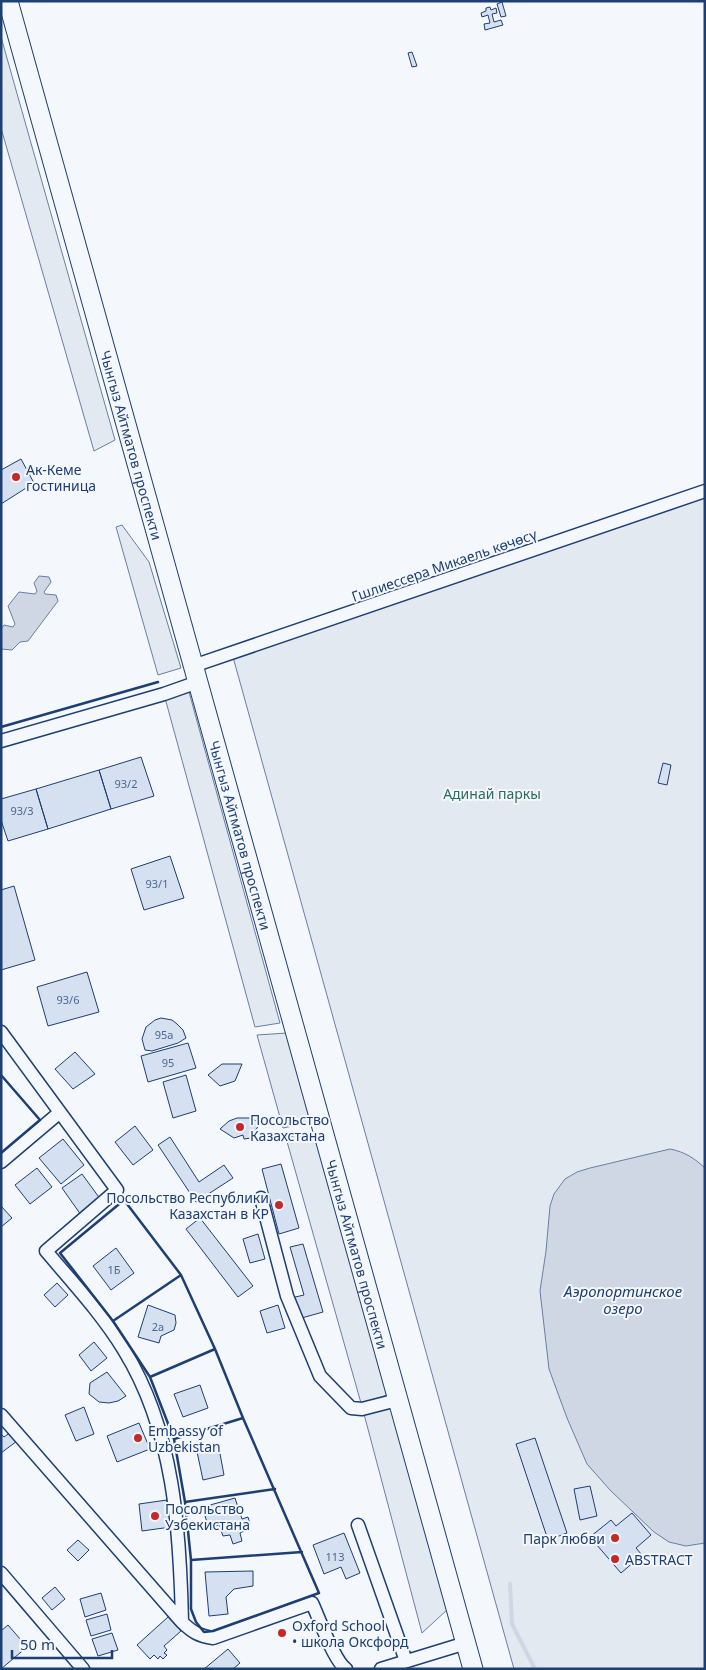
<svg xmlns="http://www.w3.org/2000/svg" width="706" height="1670" font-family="'Noto Sans',sans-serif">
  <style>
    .green { fill: #e3e9f0; stroke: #687fa3 }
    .water { fill: #cfd7e4; stroke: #687fa3 }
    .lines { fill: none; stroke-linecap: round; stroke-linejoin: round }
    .stream { stroke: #cfd7e4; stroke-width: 4 }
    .building { fill: #d5e0f0; stroke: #1d3f73 }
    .street-casing { stroke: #1d3f73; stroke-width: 15 }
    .primary-casing { stroke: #1d3f73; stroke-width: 21 }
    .street { stroke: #f4f7fb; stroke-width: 12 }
    .primary { stroke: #f4f7fb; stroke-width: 19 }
    .wall { stroke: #1d3f73; stroke-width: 2.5 }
    .poi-dot { fill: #c62828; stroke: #f4f7fb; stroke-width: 2 }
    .labels { text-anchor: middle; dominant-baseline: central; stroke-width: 4; stroke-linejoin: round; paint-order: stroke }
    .number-label { font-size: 11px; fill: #4b6792 }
    .street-label { font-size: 14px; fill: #1d3f73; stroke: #f4f7fb }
    .poi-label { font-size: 14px; fill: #1d3f73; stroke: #f4f7fb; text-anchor: start }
    .park-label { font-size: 14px; fill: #2c6c60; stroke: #f4f7fb }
    .water-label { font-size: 15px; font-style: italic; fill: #1d3f73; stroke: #f4f7fb }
  </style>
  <rect width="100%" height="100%" fill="#f4f7fb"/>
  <path class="green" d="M1,37L115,440L94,451L1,128Z
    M705,494V1669H514L233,657Z
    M122,525L149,562L181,668L158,675L116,527Z
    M189,692L280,1023L255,1027L165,698Z
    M287,1033L311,1122L283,1128L257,1035Z
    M314,1131L388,1395L361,1403L286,1138Z
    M394,1407L448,1609L422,1633L364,1414Z"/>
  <path class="water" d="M39,576L49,577L51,582L44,592L45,594L56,595L58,601L28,641L20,642L12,650L1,649V629L4,625L13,627L15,624L8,606L19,592L35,594L37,591L34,583Z
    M670,1149C685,1152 694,1158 705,1168V1543L686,1546L669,1542L654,1532L610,1490L587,1464L567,1418L549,1369L540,1291L546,1251L550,1206L554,1194L565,1179L577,1172L590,1168Z"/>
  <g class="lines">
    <path class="stream" d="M510,1584L512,1624L535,1669"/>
  </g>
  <path class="building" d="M502,2L506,16L501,17L497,4Z
    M490,7L491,10L496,8L497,13L492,14L494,22L501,20L503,25L485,30L484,24L490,23L488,15L482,17L481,13L486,11V8Z
    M412,52L417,66L412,67L408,53Z
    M21,459L34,483L1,504V470Z
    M141,757L154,796L111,809L99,770Z
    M663,763L671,765L667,785L658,783Z
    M99,770L111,809L48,829L36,789Z
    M36,789L48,829L8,841L1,820V799Z
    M170,856L184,898L144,910L131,869Z
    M14,886L35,960L1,970V890Z
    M87,972L99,1012L48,1026L37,987Z
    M161,1018L172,1020L177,1024L183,1030L186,1038L178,1043L152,1051L145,1050L142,1039L146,1027L155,1020Z
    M188,1043L196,1068L148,1082L141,1056Z
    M75,1052L95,1074L73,1089L55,1069Z
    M222,1064H242L235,1081L220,1086L208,1075Z
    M186,1075L196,1111L173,1118L163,1082Z
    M237,1118H251L260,1123L251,1138L244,1139L243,1135L234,1138L220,1129L229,1121Z
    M135,1126L153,1150L133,1165L115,1142Z
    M170,1137L199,1182L224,1165L233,1178L196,1202L158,1145Z
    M63,1139L84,1165L61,1184L39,1158Z
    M281,1164L299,1228L279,1234L262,1169Z
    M37,1168L52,1187L30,1204L15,1185Z
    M82,1174L101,1200L81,1215L62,1188Z
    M1,1206L12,1218L1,1227Z
    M200,1218L253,1286L238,1297L186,1229Z
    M258,1234L265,1259L250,1263L243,1239Z
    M303,1244L323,1312L298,1319L291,1298L304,1295L290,1247Z
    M116,1248L134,1273L111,1290L93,1266Z
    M57,1283L68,1295L55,1307L44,1295Z
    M148,1305L175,1315L176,1323L174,1330L161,1336L159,1343L138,1337Z
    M278,1305L285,1328L267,1333L260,1311Z
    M94,1342L107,1358L91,1371L79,1355Z
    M107,1372L126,1396L118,1401L109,1403L99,1402L89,1394L90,1383Z
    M200,1385L208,1408L183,1417L174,1394Z
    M84,1407L94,1434L76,1441L65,1415Z
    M139,1423L150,1449L117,1462L107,1436Z
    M11,1432L17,1441L1,1453V1434L4,1437Z
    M535,1438L567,1533L548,1540L516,1444Z
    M218,1443L224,1475L203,1480L196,1447Z
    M590,1486L597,1516L580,1520L574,1489Z
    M235,1498L242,1519L248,1517L250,1524L243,1526L244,1531L240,1533L242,1541L233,1544L230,1535L223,1536L219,1525L209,1528L205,1516L212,1513L210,1505Z
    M167,1500L171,1527L142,1531L139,1504Z
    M632,1513L651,1535L636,1548L642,1555L621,1573L590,1537L611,1520L616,1526Z
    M344,1533L360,1573L346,1579L341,1567L324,1574L313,1545Z
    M78,1540L89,1550L78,1561L67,1550Z
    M253,1571V1586L234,1589L226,1597L228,1614L209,1616L205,1572Z
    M55,1587L65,1599L52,1610L42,1598Z
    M101,1593L106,1610L85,1617L80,1599Z
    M107,1614L111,1630L91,1636L86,1620Z
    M168,1617L181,1631L164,1646L167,1650L164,1653L167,1655L163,1659L160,1656L158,1659L154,1655L150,1659L137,1645Z
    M8,1625L27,1647L1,1669V1631Z
    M112,1633L118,1650L98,1656L92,1639Z
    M228,1649L240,1663L233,1669H204Z"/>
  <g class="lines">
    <g class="street-casing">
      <path id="street" d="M193,666L705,491
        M1,741L164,694L198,682
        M1,1032L117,1190L46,1251C73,1283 102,1314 124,1350C174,1431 180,1529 182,1622
        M1,1162L59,1113
        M261,1198L287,1296L320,1376L351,1408L362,1409L397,1400
        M1,1415L182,1622C192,1632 199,1636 213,1638L312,1603C319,1618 334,1661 346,1669
        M358,1525L406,1661
        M1,1573L83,1669
        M381,1669L466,1643"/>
    </g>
    <g class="primary-casing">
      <g id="primary">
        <path id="s1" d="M8,1L473,1669"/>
      </g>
    </g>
    <use href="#street" class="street"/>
    <use href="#primary" class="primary"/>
    <path class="wall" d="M1,727L158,682
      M1,1075L40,1120L1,1153
      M113,1321L60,1253L124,1200L181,1275
      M150,1377L215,1349L243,1418L319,1593L213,1631L204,1632L196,1622L191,1609V1560L185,1502L174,1439L150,1377L113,1321L181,1275L215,1349
      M174,1439L243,1418
      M185,1502L275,1489
      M191,1560L302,1552"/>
  </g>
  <g class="poi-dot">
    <circle cx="16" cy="477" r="5"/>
    <circle cx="240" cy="1127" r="5"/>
    <circle cx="279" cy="1205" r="5"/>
    <circle cx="138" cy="1438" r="5"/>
    <circle cx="155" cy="1516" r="5"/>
    <circle cx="615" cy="1538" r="5"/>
    <circle cx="615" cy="1559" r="5"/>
    <circle cx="282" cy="1633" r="5"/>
  </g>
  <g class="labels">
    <g class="number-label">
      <text x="126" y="783">93/2</text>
      <text x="22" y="810">93/3</text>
      <text x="157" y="883">93/1</text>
      <text x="68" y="999">93/6</text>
      <text x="164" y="1034">95а</text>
      <text x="168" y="1062">95</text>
      <text x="114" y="1269">1Б</text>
      <text x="158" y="1326">2а</text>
      <text x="335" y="1556">113</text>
    </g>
    <g class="street-label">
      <text stroke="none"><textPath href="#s1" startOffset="461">Чынгыз Айтматов проспекти</textPath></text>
      <text transform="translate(444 565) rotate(-19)">Гшлиессера Микаель көчөсү</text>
      <text stroke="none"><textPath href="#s1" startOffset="866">Чынгыз Айтматов проспекти</textPath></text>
      <text stroke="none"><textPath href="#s1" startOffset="1301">Чынгыз Айтматов проспекти</textPath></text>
    </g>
    <g class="poi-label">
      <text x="26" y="469">Ак-Кеме<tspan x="26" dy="16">гостиница</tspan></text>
      <text x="250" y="1119">Посольство<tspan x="250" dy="16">Казахстана</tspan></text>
      <text x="269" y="1197" text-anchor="end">Посольство Республики<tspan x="269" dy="16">Казахстан в КР</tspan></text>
      <text x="148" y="1430">Embassy of<tspan x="148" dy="16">Uzbekistan</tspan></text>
      <text x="165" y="1508">Посольство<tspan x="165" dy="16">Узбекистана</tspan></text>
      <text x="605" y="1538" text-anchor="end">Парк любви</text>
      <text x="625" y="1559">ABSTRACT</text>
      <text x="292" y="1625">Oxford School<tspan x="292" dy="16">• школа Оксфорд</tspan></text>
    </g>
    <g class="park-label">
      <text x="492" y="793">Адинай паркы</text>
    </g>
    <g class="water-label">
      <text x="623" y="1291">Аэропортинское<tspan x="623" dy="17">озеро</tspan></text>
    </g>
  </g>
  <rect width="706" height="1670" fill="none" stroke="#1d3f73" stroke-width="5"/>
  <path d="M12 1650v8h100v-8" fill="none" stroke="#1d3f73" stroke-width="2.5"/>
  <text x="20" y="1650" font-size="15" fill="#1d3f73" stroke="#f4f7fb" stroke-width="4" paint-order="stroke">50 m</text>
</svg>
